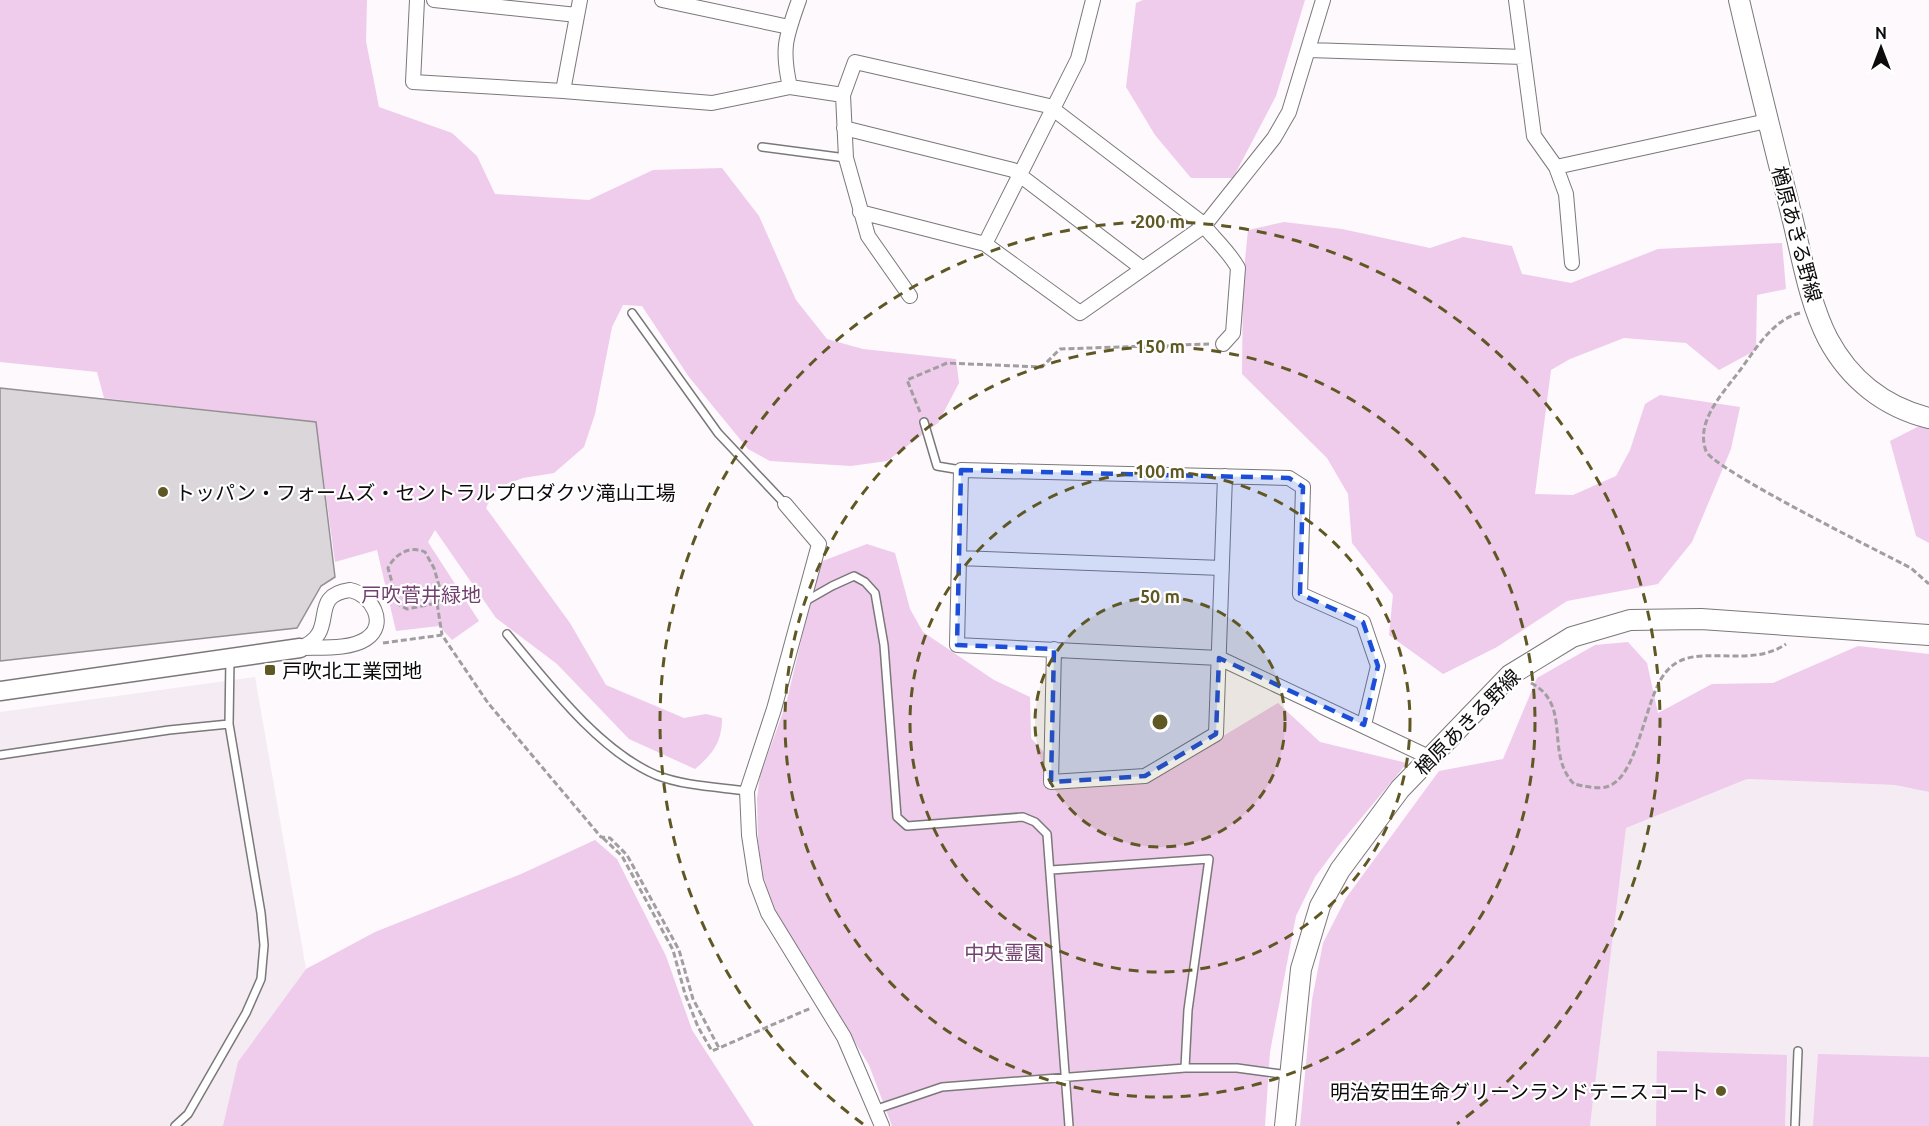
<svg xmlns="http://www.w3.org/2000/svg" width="1929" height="1126" font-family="Ubuntu,'Noto Sans JP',sans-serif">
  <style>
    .built { fill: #f4ebf3 }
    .green { fill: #efcbec }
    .building { fill: #dad6d9; stroke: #939093; stroke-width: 1.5 }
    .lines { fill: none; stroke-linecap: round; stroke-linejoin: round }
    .service-casing { stroke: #7b787a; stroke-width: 10 }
    .minor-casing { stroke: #7b787a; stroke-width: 16 }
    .tertiary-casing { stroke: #7b787a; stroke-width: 21 }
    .secondary-casing { stroke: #7b787a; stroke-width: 22 }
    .path { stroke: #a19ea0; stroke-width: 3; stroke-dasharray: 6 3; stroke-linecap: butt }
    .service { stroke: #fff; stroke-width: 7 }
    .minor { stroke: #fff; stroke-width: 14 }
    .tertiary { stroke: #fff; stroke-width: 18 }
    .secondary { stroke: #fff; stroke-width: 20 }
    .marked { fill: #1d4ed8; fill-opacity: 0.2; stroke: #1d4ed8; stroke-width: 4.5; stroke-dasharray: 12 8; stroke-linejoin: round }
    .ring { fill: none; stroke: #5f5824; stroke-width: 3; stroke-dasharray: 10 8 }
    .poi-dot { fill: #5f5824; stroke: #fff; stroke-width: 2 }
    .labels { text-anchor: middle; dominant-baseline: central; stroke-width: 4.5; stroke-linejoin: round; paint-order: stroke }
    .street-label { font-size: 20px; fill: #0d0b0c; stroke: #fff }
    .poi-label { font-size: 20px; fill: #0d0b0c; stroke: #fff; text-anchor: start }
    .park-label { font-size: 20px; fill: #734170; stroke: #fff }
    .centre { fill: #5f5824; stroke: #fff; stroke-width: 3 }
    .ring-label { font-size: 18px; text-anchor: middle; font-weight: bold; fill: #5f5824; stroke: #fff; stroke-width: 4.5; stroke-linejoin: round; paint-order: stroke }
  </style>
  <rect width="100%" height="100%" fill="#fdf9fc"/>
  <path class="built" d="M255,677L306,969L239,1062L227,1126H0V712Z
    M1747,779L1895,785L1929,792V1126H1590L1626,828Z"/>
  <path class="green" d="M0,0H367L366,41L379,107L452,133L477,156L495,194L589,200L653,170L722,168L759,216L796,300L827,339L863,349L956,359L959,383L938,423L887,461L851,466L770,461L748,449L689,377L642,306L623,305L612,327L595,414L584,447L554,473L523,478L501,486L492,495L486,508L570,623L606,685L684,718L706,714L722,718C722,742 713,754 695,769L629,739L557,664L496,618L435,530L428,542L479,621L452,640L439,626L396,631L377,550L335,562L316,422L104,398L97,372L0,362Z
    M1143,0H1305L1276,96L1233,178H1191L1155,135L1126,87L1136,3Z
    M1284,222L1342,229L1430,248L1463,237L1512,246L1522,274L1571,283L1658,249L1782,243L1786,289L1757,295L1756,350L1719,370L1686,343L1624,338L1570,359L1551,370L1535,494L1573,495L1616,476L1630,450L1645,404L1660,395L1740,407L1731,449L1692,542L1658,584L1567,601L1497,647L1443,674L1389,635L1393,595L1352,543L1348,494L1327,458L1242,374L1243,280L1248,230Z
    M1929,421V543L1916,536L1890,441Z
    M867,544L895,553L910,609L923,632L994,680L1030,697L1031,738L1049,758L1047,784L1147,782L1278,703L1320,742L1407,763L1338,846L1315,877L1296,916L1270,1052L1265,1126H892L869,1065L775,912L763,876L758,841L757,798L760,776L786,704L820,562Z
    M1628,642L1647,663L1658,713L1712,684L1773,683L1858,646L1929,654V792L1895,785L1747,779L1626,828L1590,1126H1300L1312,1000L1323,943L1346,898L1439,771L1503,759L1537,678L1595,645Z
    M595,840L617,859L666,956L692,1030L754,1126H223L238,1062L306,969L375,932L521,874Z
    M1657,1051L1787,1055L1785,1126H1656Z
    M1818,1054L1929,1057V1126H1813Z"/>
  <path class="building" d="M0,388L316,422L335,577L321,586L297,628L0,661Z"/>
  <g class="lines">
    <g class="service-casing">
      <path id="service" d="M762,147L846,158
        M632,313L718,433L785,504
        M924,422L937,466L961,470
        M804,602L832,586L854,576L865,582L875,593L884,645L897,817L907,826L1023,817L1035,822L1047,834L1069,1126
        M507,634C547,682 598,750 656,775C684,786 717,787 747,791
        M229,724L230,658
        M0,755L169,730L229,724L261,913L264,945L261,979L246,1013L188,1114L175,1126
        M1051,870L1209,859L1188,1010L1185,1068
        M877,1109L942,1087L1185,1068H1237L1289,1075
        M1795,1126L1798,1051"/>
    </g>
    <g class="minor-casing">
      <path id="minor" d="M417,0L413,82L563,91
        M434,0L577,15
        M580,0L563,91L712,103L790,87L843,95L855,62L1049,106L1201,222C1212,237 1229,251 1238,268L1233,333L1223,344
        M662,0L789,27
        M1093,0L1078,59L985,244L1080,313L1204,226L1274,138L1289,112L1323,0
        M1516,0L1534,136L1556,167L1566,194L1572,263
        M1309,50L1523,57
        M790,87C781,48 786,37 799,0
        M843,95L846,158L868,236L910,296
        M844,128L1013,170L1143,269
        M1556,167L1767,121
        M860,212L985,244
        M785,504L819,544L774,709L747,791L749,835L756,881L768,913L844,1037L882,1126
        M959,558L1222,568
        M350,590C371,594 389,624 366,639C349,650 320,647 300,648C341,632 306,596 350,590Z
        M1054,649L1051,782L1145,776L1216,734L1225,476
        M1364,725L1378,666L1363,622L1300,594L1303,487L1289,478L961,470L957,645L1219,658L1431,758"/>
    </g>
    <g class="tertiary-casing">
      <path id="tertiary" d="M0,691L300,648"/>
    </g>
    <g class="secondary-casing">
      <path id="secondary" d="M1739,0C1756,73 1774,145 1792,217C1802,257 1809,302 1828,339C1850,380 1885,407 1929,418
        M1285,1126L1301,969L1320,906L1340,870L1400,789L1510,675L1572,637L1630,620L1701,619L1929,635"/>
    </g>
    <path class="path" d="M1800,313C1770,320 1752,356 1734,378C1718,399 1696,424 1706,451C1713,469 1882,553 1911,568L1929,584
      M920,412L907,380L947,363L1042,367L1060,349L1209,344
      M437,603L442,596L434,568L425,552C410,545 395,554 388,568L398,604L407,609L437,603L442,635
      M383,643L442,635L488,703L601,837L610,838L627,855L679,950L693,999L720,1050
      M1531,683C1573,705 1544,753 1574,784C1583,786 1596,789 1606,787C1639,779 1644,697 1666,672C1692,639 1747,671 1786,644
      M603,838L622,856L673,950L685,994L698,1027L712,1051L811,1008"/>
    <use href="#service" class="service"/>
    <use href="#minor" class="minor"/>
    <use href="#tertiary" class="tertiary"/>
    <use href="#secondary" class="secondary"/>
  </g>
  <path class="marked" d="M961,470L1289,478L1303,487L1300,594L1363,622L1378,666L1364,725L1219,658L1216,734L1145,776L1051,782L1054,649L957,645Z"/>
  <circle cx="1160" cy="722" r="125" fill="#5f5824" fill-opacity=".12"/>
  <g class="ring">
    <circle cx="1160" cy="722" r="125"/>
    <circle cx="1160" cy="722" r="250"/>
    <circle cx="1160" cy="722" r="375"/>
    <path d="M863 1124A500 500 0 1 1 1457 1124"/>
  </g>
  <g class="poi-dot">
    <circle cx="163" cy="492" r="6"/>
    <rect x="264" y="664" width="12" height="12" rx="3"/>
    <circle cx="1721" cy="1091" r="6"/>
  </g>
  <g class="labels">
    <g class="street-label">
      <text transform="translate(1797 234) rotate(75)">楢原あきる野線</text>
      <text transform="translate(1467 722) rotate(-45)">楢原あきる野線</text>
    </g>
    <g class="poi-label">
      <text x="175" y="492">トッパン・フォームズ・セントラルプロダクツ滝山工場</text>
      <text x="282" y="670">戸吹北工業団地</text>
      <text x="1709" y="1091" text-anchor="end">明治安田生命グリーンランドテニスコート</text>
    </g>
    <g class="park-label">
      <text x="421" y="594">戸吹菅井緑地</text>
      <text x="1004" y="952">中央霊園</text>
    </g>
  </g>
  <circle cx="1160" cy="722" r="9" class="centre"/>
  <g class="ring-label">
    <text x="1160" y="228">200 m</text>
    <text x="1160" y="353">150 m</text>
    <text x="1160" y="478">100 m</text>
    <text x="1160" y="603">50 m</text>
  </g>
  <g transform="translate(1881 48)" stroke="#ffffff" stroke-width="4.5" paint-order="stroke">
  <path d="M0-4.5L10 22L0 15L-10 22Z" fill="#0d0b0c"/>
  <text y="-9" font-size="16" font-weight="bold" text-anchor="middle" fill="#0d0b0c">N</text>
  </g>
</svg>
